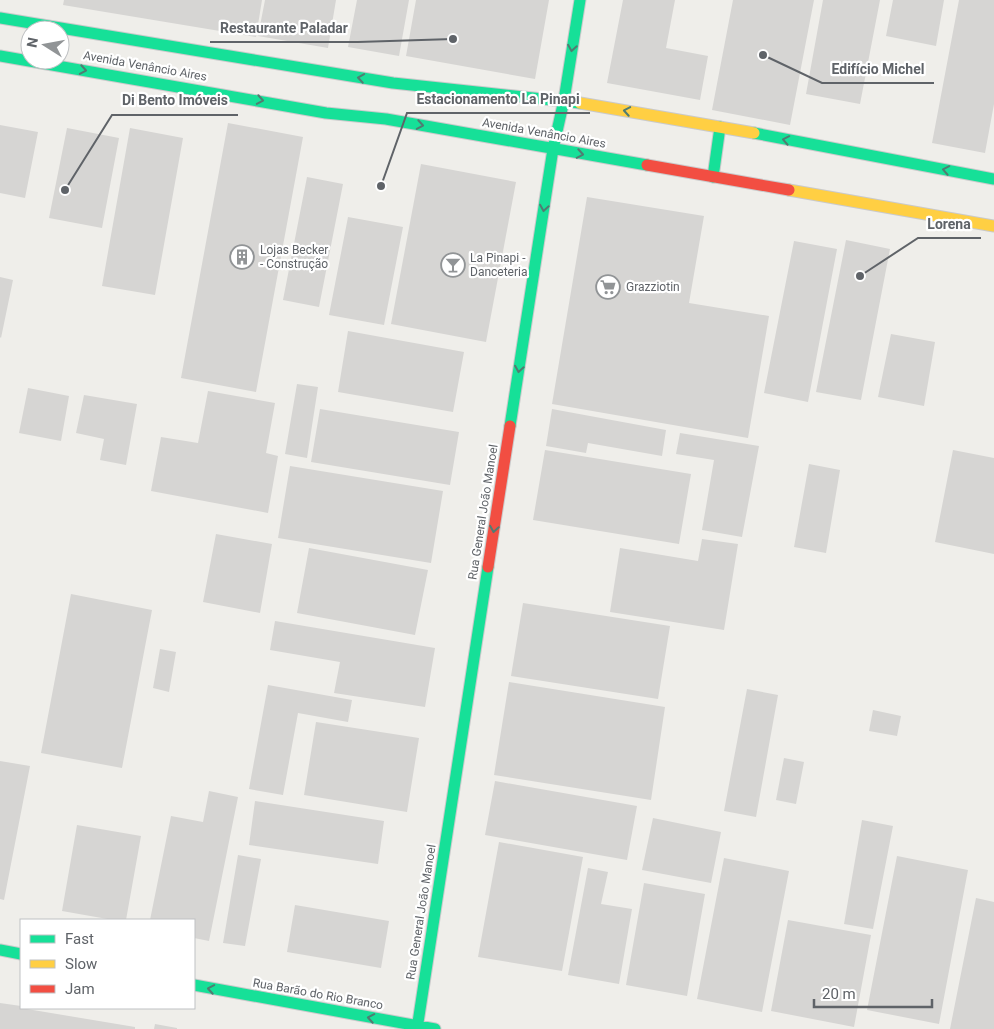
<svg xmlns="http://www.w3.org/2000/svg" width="994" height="1029" font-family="Roboto,sans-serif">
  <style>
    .building { fill: #d6d5d3 }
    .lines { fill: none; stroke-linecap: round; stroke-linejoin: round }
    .fast-casing { stroke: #cacacb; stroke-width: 13 }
    .slow-casing { stroke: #cacacb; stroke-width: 13 }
    .jam-casing { stroke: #cacacb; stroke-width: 13 }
    .fast { stroke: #16e098; stroke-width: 11 }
    .slow { stroke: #ffcf43; stroke-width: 11 }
    .jam { stroke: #f24e42; stroke-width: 11 }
    .oneway { stroke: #507c72 }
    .labels { text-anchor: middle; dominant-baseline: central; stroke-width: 4.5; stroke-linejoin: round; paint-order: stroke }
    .street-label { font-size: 12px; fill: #5f6368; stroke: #fff }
    .poi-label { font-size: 12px; fill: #5f6368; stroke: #fff; text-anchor: start }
    .leader { fill: none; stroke: #5f6368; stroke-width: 2 }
    .callout-dot { fill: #5f6368; stroke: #fff; stroke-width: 2 }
    .callout-label { font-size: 14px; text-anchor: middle; font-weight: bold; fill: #5f6368; stroke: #fff; stroke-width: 4.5; stroke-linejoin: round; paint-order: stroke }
  </style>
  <rect width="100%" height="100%" fill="#efeeea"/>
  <path class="building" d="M64,0H262L256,37L63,5Z
    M265,0H336L328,48L258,36Z
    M357,0H409L399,56L348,47Z
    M416,0H549L535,79L406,56Z
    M623,0H675L666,48L708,56L700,100L607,83Z
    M733,0H814L790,125L712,110Z
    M823,0H880L860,104L806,94Z
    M893,0H944L936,46L886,36Z
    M959,0H994V104L985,153L932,143Z
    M228,123L303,137L256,392L181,378Z
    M0,125L38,132L25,198L0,193Z
    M67,128L119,138L102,228L49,218Z
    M130,128L183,138L155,295L102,286Z
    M421,164L516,182L486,342L391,324Z
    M307,177L343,184L319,307L283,300Z
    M587,197L704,216L689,303L769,316L748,438L552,404Z
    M348,217L403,227L384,325L329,315Z
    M846,240L890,249L861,400L816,392Z
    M794,241L837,249L808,402L764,393Z
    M0,277L13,280L1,338L0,337Z
    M348,331L464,352L453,412L338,392Z
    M891,334L935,342L924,406L878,397Z
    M297,384L318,387L307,458L285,454Z
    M28,388L69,396L61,441L19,433Z
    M208,391L275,403L266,453L278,456L268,513L151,491L161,437L198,443Z
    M84,395L137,404L126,465L100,460L104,439L76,433Z
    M320,409L459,432L450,485L311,462Z
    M552,409L666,430L662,456L588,443L586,453L546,446Z
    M680,433L759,446L742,537L702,530L714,460L676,454Z
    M545,450L691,474L679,544L533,520Z
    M953,450L994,458V554L935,542Z
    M809,464L840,470L826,553L794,547Z
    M290,466L443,491L431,563L278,538Z
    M216,534L272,544L260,613L203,602Z
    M702,539L738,544L724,630L610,612L620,548L698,561Z
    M309,548L428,570L415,635L297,613Z
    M71,594L152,610L122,768L41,753Z
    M523,603L670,626L658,699L511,676Z
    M275,621L435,648L425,707L334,693L340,662L270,650Z
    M160,649L176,652L169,692L153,688Z
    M509,682L665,707L651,800L494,775Z
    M268,685L352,700L348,722L298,713L283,795L249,789Z
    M747,689L778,695L756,817L724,811Z
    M873,710L901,716L897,736L869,731Z
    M316,722L419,738L407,812L304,795Z
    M784,758L804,762L796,804L776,800Z
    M0,761L30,766L4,900L0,899Z
    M495,781L637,806L627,860L485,835Z
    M209,791L238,797L209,941L194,938V920H150L171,816L203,822Z
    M255,801L384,821L378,864L249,845Z
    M653,818L721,832L711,883L642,870Z
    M862,820L893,826L873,929L844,924Z
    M77,825L141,836L126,920H113L62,911Z
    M499,842L583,857L562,971L478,957Z
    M238,855L261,859L245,946L223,943Z
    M897,856L968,870L939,1024L867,1010Z
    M724,858L789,871L762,1012L697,999Z
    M588,868L608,872L601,904L632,909L619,984L568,975Z
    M644,883L705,894L687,996L626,985Z
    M976,898L994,902V1029H950Z
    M295,905L389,921L381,968L287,952Z
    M788,920L871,935L854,1027L771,1011Z
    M0,1003L21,1006V1008L135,1027V1029H0Z
    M155,1024L177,1028V1029H154Z"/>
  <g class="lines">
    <g class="fast-casing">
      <path id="fast" d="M0,18L393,83L580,103
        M0,56L326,113L386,119L647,165
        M754,133L994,179
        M713,177L720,127
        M510,426L553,149L564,100L580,0
        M0,950L21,954
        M194,985L435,1029
        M417,1029L488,567"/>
    </g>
    <g class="slow-casing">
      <path id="slow" d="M580,103L754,133
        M789,190L994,226"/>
    </g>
    <g class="jam-casing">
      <path id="jam" d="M647,165L789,190
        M488,567L510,426"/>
    </g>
    <use href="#fast" class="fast"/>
    <use href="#slow" class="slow"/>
    <use href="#jam" class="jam"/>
  </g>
  <defs><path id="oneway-chevron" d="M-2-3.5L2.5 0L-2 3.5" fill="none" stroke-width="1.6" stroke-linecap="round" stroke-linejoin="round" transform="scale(1.25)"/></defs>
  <g class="oneway">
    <use href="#oneway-chevron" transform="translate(572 48) rotate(99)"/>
    <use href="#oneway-chevron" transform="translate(83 70) rotate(10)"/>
    <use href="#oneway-chevron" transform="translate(361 78) rotate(-171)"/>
    <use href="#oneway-chevron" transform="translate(260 100) rotate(10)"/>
    <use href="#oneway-chevron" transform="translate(627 111) rotate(-170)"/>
    <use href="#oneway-chevron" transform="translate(420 125) rotate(10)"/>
    <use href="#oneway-chevron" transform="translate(786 140) rotate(-169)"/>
    <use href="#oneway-chevron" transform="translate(580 154) rotate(10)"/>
    <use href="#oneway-chevron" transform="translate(946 170) rotate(-169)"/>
    <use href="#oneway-chevron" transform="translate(544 208) rotate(99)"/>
    <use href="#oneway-chevron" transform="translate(519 369) rotate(99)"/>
    <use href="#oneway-chevron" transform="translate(494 529) rotate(99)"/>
    <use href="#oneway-chevron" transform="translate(211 989) rotate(-170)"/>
    <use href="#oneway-chevron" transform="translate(371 1018) rotate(-170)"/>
  </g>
  <defs>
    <g id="building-ring" transform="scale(1.25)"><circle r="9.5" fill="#fff" stroke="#919496" stroke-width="1.5"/><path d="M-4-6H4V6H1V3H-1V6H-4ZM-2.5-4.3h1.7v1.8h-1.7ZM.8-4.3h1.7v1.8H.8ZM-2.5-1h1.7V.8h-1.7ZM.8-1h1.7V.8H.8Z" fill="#919496"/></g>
    <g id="bar-ring" transform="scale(1.25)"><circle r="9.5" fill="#fff" stroke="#919496" stroke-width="1.5"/><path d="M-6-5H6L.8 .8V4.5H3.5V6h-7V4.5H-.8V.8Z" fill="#919496"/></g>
    <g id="supermarket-ring" transform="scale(1.25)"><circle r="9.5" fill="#fff" stroke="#919496" stroke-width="1.5"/><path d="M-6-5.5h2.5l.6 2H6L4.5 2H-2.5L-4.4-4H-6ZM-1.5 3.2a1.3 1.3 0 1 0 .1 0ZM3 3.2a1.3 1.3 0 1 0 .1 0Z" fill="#919496"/></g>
  </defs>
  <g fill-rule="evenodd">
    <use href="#building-ring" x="242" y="257"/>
    <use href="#bar-ring" x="453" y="265"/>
    <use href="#supermarket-ring" x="608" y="287"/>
  </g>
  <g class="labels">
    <g class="street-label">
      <text transform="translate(145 66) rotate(10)">Avenida Venâncio Aires</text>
      <text transform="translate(544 133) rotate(10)">Avenida Venâncio Aires</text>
      <text transform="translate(483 512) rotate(-81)">Rua General João Manoel</text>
      <text transform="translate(421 912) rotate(-81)">Rua General João Manoel</text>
      <text transform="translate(318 994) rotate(10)">Rua Barão do Rio Branco</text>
    </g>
    <g class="poi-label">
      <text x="260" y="250">Lojas Becker<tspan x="260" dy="14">- Construção</tspan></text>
      <text x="470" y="258">La Pinapi -<tspan x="470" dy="14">Danceteria</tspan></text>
      <text x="626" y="287">Grazziotin</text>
    </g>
  </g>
  <path class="leader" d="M453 39L358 42H210M763 55L822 83H934M381 186L407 113H590M65 190L112 115H238M860 276L918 238H981"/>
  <g class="callout-dot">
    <circle cx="453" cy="39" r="5"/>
    <circle cx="763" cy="55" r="5"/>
    <circle cx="381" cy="186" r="5"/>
    <circle cx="65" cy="190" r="5"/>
    <circle cx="860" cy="276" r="5"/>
  </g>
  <g class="callout-label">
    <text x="284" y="33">Restaurante Paladar</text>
    <text x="878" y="74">Edifício Michel</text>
    <text x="498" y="104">Estacionamento La Pinapi</text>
    <text x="175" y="105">Di Bento Imóveis</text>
    <text x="949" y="229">Lorena</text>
  </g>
  <rect x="20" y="919" width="175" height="90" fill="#ffffff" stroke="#bfc1c3"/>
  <rect x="30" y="935" width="25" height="8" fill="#16e098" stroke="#bfc1c3"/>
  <text x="65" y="944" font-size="15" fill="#5f6368">Fast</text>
  <rect x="30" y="960" width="25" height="8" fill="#ffcf43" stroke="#bfc1c3"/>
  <text x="65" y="969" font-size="15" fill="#5f6368">Slow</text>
  <rect x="30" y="985" width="25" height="8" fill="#f24e42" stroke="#bfc1c3"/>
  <text x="65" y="994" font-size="15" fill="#5f6368">Jam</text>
  <g transform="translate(45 45) rotate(281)"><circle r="24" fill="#ffffff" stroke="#bfc1c3"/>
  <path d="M0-4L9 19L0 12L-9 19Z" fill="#919496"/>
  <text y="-8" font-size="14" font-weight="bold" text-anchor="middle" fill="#5f6368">N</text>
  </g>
  <path d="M814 999v8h118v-8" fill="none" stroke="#5f6368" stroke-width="2.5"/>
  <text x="822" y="999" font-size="15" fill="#5f6368" stroke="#ffffff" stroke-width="4" paint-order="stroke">20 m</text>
</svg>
